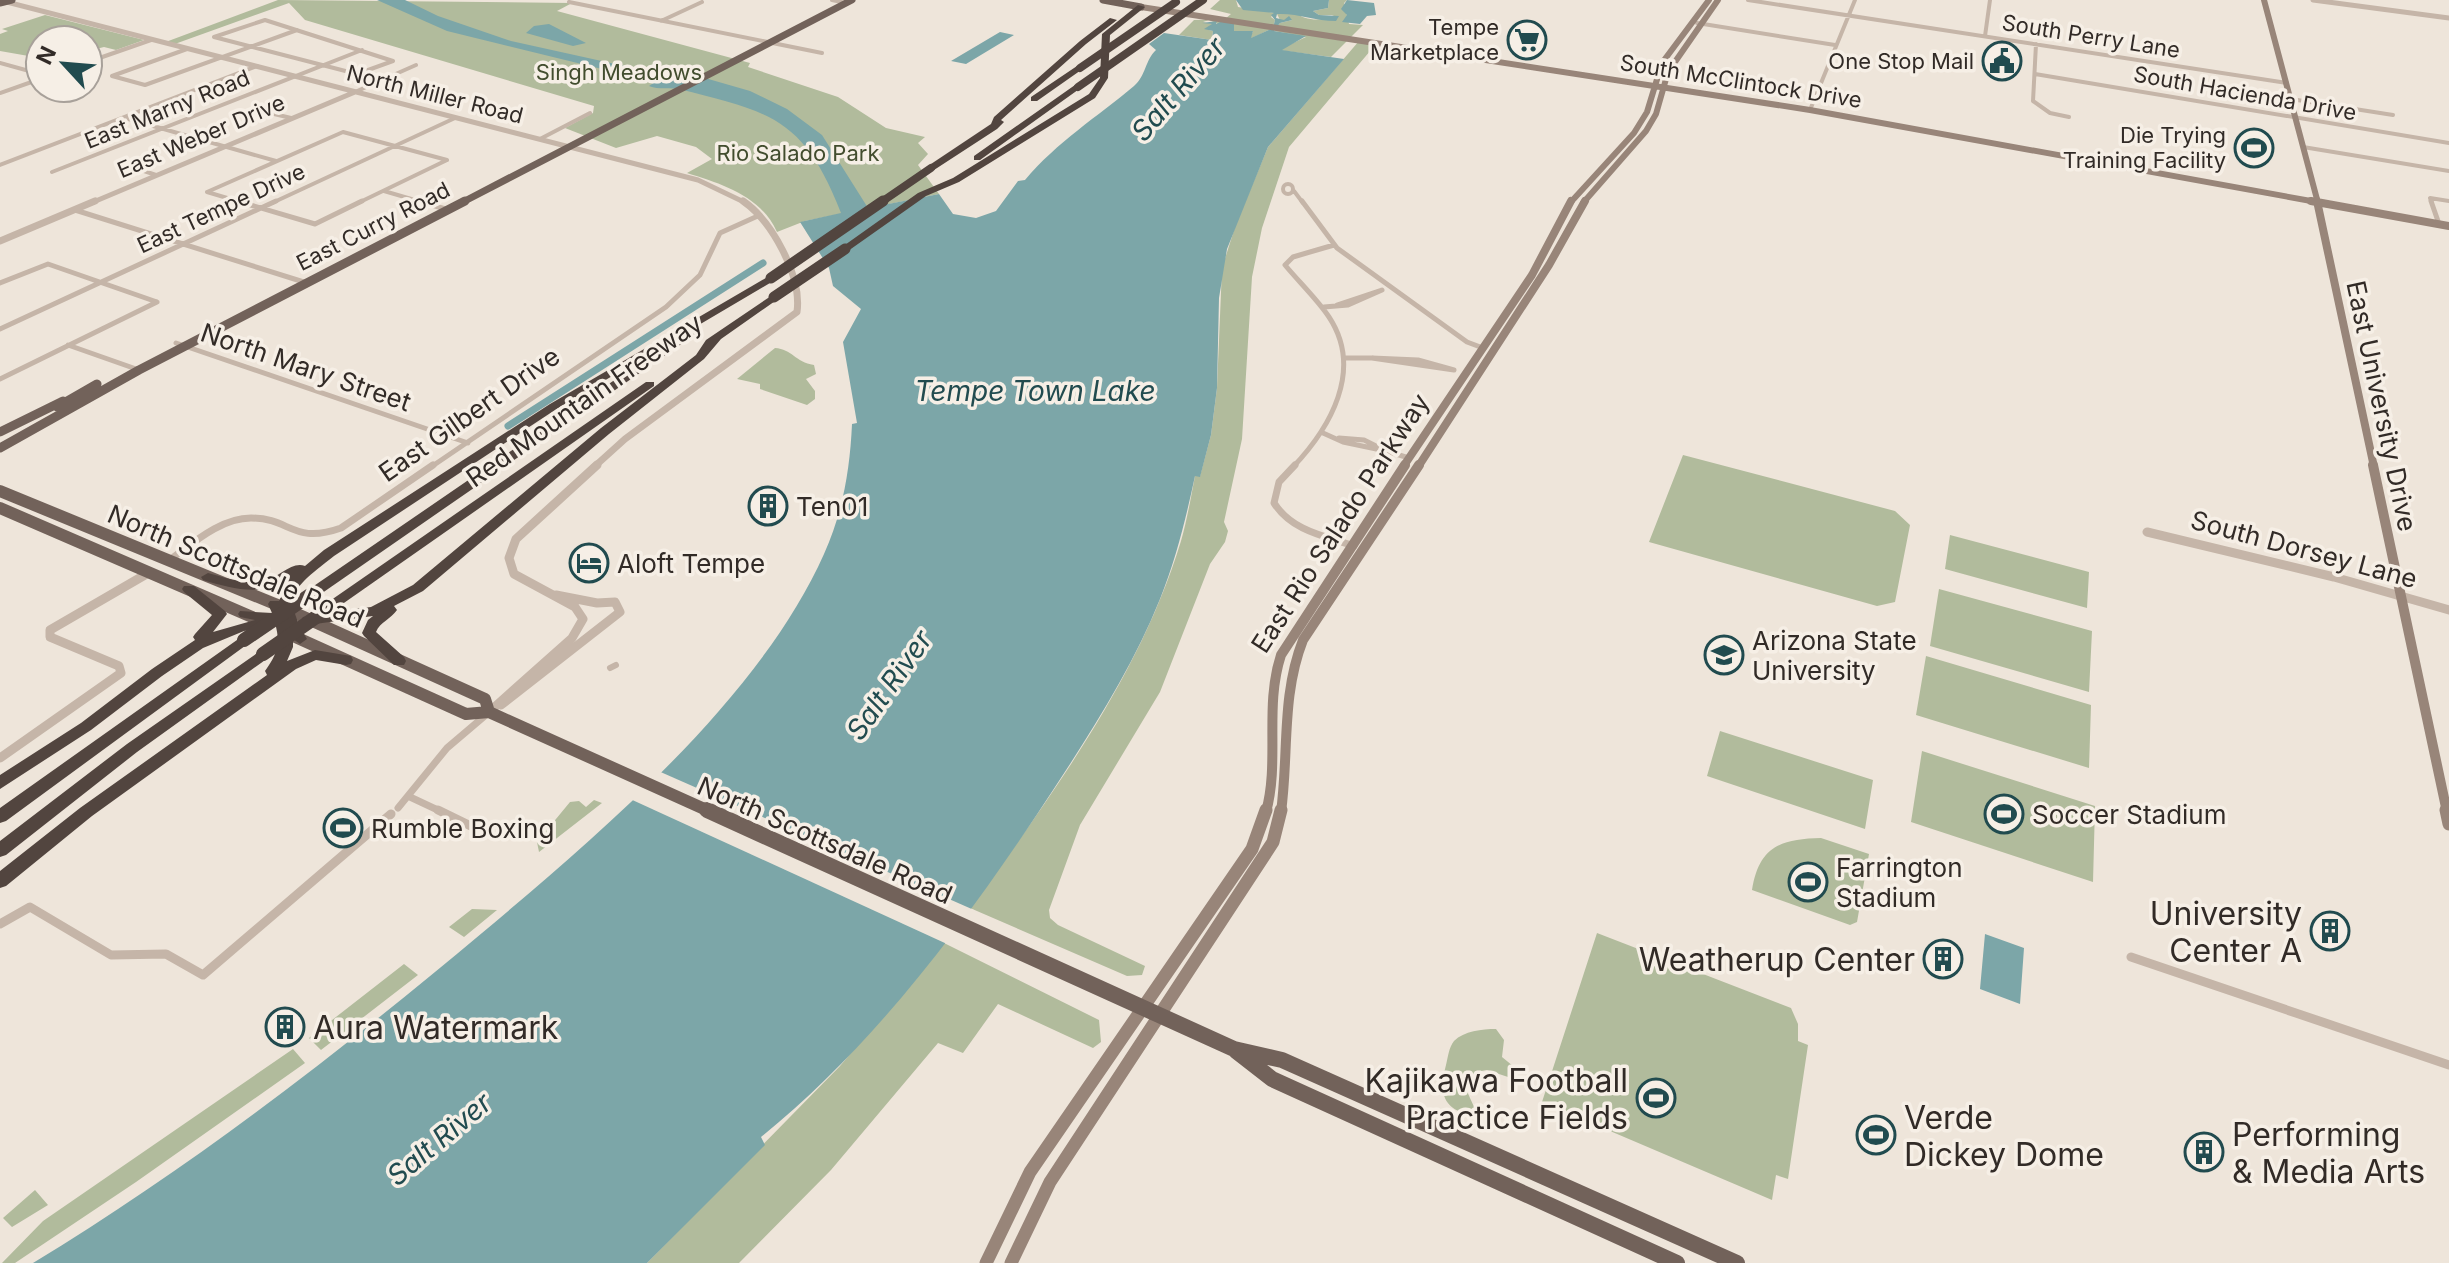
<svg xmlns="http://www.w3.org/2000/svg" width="2449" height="1263" font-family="Inter,sans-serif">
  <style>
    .green { fill: #b1bb9c }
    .water { fill: #7ca6a8 }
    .pier { fill: #eee5da }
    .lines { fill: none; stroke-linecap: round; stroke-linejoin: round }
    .canal { stroke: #7ca6a8; stroke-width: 7 }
    .pedestrian { stroke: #c5b5a8; stroke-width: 6 }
    .minor-far3 { stroke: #c5b5a8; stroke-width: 4 }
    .minor-far2 { stroke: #c5b5a8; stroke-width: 5 }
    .minor-far1 { stroke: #c5b5a8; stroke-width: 7 }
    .minor { stroke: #c5b5a8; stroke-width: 9 }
    .tertiary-far2 { stroke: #c5b5a8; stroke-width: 5 }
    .tertiary-far1 { stroke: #c5b5a8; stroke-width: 7 }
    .tertiary { stroke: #c5b5a8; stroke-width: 9 }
    .secondary-far3 { stroke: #988579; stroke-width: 6 }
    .secondary-far2 { stroke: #988579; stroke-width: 8 }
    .secondary-far1 { stroke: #988579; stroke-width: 10 }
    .secondary { stroke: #988579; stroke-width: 13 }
    .primary-far3 { stroke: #72625a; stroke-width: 7 }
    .primary-far2 { stroke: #72625a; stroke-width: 9 }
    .primary-far1 { stroke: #72625a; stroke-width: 12 }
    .primary { stroke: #72625a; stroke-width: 16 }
    .motorway { fill: #52453f; fill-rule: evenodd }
    .motorway-bridge-far2 { stroke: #52453f; stroke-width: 8 }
    .motorway-bridge-far1 { stroke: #52453f; stroke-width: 11 }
    .motorway-bridge { stroke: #52453f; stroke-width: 14 }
    .labels { text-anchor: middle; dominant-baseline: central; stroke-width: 7; stroke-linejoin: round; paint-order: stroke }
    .far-poi-label { font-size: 22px; fill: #322b27; stroke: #f6efe6; text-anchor: end }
    .far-street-label { font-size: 22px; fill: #322b27; stroke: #f6efe6 }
    .far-park-label { font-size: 22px; fill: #424d2e; stroke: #f6efe6 }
    .street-label { font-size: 26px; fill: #322b27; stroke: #f6efe6 }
    .poi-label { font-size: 26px; fill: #322b27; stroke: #f6efe6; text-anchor: start }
    .water-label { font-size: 28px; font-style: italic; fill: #214b4f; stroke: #f6efe6 }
    .near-poi-label { font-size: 32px; fill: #322b27; stroke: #f6efe6; text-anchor: end }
  </style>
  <rect width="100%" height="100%" fill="#eee5da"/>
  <path class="green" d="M278,0L572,3L557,11L750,63L748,67L838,97L886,128L925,137L918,143L928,154L918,165L939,194L805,221L777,232C761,196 722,184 687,173L712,159L696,147L657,136L616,148L565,128L593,113L594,106L305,20L289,3L172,45L163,43Z
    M1220,0H1236L1238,7L1275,13L1271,17L1275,20L1273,28L1252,38H1250L1253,31H1234L1209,20L1203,22L1213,24L1209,30L1213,31L1212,40L1179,35L1194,20L1225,19L1231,14L1210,9Z
    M1329,0H1347L1344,3L1349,24L1363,25L1331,57L1278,50L1306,37L1274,31L1280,23L1292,20H1280L1277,14L1294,12C1306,21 1322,22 1334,15H1319L1313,11L1328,8Z
    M45,15L144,40L116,50L104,47L88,51V40H40V58L0,51V34L8,31L2,29Z
    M1359,41L1376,44L1289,147L1262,228L1252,277L1242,439L1224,522L1228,531L1225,542L1210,564L1160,692L1080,825L1049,910L1050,918L1058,925L1145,966L1142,975L1127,976L970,908C1052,795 1140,676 1181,541C1187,520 1191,497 1195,476H1200L1211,435L1217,388L1222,268L1236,224L1268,147Z
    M775,348C792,349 795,362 814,365L816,374L806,379L815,391V399L807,405L760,389V384L737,379Z
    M1683,455L1895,511L1910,525L1895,602L1877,606L1649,542Z
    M1950,535L2089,572L2087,608L1945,569Z
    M1939,589L2092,631L2089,692L1930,646Z
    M1926,656L2091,705L2089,768L1916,715Z
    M1720,731L1873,780L1865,829L1707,776Z
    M1922,751L2095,806L2093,882L1911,822Z
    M594,800L602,803L539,852L537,842L570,802L579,801L586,807Z
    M1821,838L1869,854L1857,922L1850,925L1752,890C1759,846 1781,839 1821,838Z
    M472,909L497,910L464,937L449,927Z
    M1597,933L1791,1008L1798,1024V1041L1808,1045L1788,1179L1776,1175L1772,1200L1542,1102Z
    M944,943L1099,1020L1101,1042L1093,1048L998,1004L963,1053L938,1043L831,1170L739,1263H647L840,1066Z
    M404,964L418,975L321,1050L309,1038Z
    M1496,1029L1504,1040L1502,1057L1513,1066L1511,1078L1487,1070L1476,1072L1465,1087L1475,1109L1466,1114C1440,1106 1440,1088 1446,1065C1448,1057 1449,1047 1454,1041C1464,1031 1482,1029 1496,1029Z
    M293,1049L305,1063L136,1182L15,1263H2L43,1221Z
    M35,1190L48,1205L12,1227L3,1218Z"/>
  <path class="water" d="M377,0H405L438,16L511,41L656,73L691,74L750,91L787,109L822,135L868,208L939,194L953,214L976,218L996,211L1018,181L1025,180C1057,142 1097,117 1134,86C1146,76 1145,60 1156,50L1149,44L1164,33L1212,40L1213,31L1204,29L1212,24L1202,23L1217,21L1216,24L1222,21L1234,23V31H1253L1251,38L1273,28L1275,20L1271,15L1274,13L1243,10L1236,0H1329L1328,8L1313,11L1319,15L1339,16L1336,21C1314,21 1298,13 1277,14L1276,18L1284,20L1289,16L1292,20L1280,23L1274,31L1306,36L1282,50L1344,59L1268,147L1227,249L1219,298L1217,388L1211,435L1200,477L1195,476C1186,518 1176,559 1160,599C1134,664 1095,726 1057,784C974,911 879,1042 761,1137L765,1145L647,1263H33C191,1167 340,1052 482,933C601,833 760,698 824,554C843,512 850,469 852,424L857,423L843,342L861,309L833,286L829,268L800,222L841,213C804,118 771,112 679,89C669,87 659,90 649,86L655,82L447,31Z
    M1347,0L1374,3L1376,15L1367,16L1360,24L1342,22L1347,15L1341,9Z
    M549,24L586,43L573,46L526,33L534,26Z
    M1000,32L1014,35L966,64L951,61Z
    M1985,934L2024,948L2020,1004L1980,989Z"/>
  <path class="pier" d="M656,770L974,910L947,944L628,798Z"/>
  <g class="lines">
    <path class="canal" d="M508,426L763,263"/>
    <path class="pedestrian" d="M610,668L616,665"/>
    <path class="minor-far3" d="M832,0L846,3
      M1748,0L2287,83
      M569,2L822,53
      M661,21L702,2
      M1697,23L1835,45
      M1985,36L1990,0
      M214,37L265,20L393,61
      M214,37L357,74L393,61
      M2036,44L2033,101L2050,113L2069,117
      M88,62L151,40
      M0,63L40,74
      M2035,74L2449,143
      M112,76L145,85L297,30
      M112,76L187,49
      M355,92L416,65
      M0,93L40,79
      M2291,99L2393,115
      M1810,110L1855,0
      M270,113L291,118
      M125,118L276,161
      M540,139L590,113
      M2303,147L2449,171
      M0,165L257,66
      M135,168L156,175
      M52,172L362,50
      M1283 189a5 5 0 1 1 10 0a5 5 0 1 1-10 0Z
      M384,191L425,203
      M1294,191L1303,203
      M207,192L244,203
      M207,192L343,132L447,160
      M272,203L455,118
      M358,203L447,160
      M2432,203L2430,198L2449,201"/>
    <path class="minor-far2" d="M237,201L315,224L362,201
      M418,201L449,210
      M1302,201L1337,248L1467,342L1483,348
      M2431,201L2439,224
      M75,210L307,283
      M0,283L48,264L157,302
      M1324,307L1348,305L1382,290L1337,305
      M0,329L276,201
      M176,343L468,443
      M68,345L139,370
      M1344,358H1372
      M1372,358L1418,360L1454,370Z
      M0,379L157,302
      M1323,433L1343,442L1386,451L1364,440L1339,438
      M1386,451L1409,458
      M431,467L666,307L700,275L720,233L760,215
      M1293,467C1330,428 1364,370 1329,317C1317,299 1299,282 1285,265L1293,257L1334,245"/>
    <path class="minor-far1" d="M1295,465L1279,482L1274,503C1292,531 1324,536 1354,546
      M168,561C192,544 220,518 251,518C291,518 293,545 341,528L433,465
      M410,797L442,812
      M398,808L447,748L487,714"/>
    <path class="minor" d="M438,810L481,831
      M0,924L30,907L111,955L166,954L203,975L391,814
      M2131,957L2449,1065"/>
    <path class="tertiary-far2" d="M2313,0L2449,18
      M3,1L698,180L746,203
      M91,203L355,92"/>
    <path class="tertiary-far1" d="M0,241L95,201
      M594,467L625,439L797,312C802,276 772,221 743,201"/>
    <path class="tertiary" d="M2147,532L2334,577L2449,610
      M501,705L620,612L615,602L597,603L556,595
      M489,712L572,638L583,619L575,607L514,574L509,558L516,539L597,465
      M0,758L121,673L119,666L50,637V630L150,572"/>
    <path class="secondary-far3" d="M2264,0L2318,203
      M1141,7L1810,110L2322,203
      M1570,203L1634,133L1647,112L1662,63L1709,0
      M1583,203L1646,131L1656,114L1668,72L1718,0"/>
    <path class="secondary-far2" d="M2311,201L2449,226
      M2317,201L2374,467
      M1403,467L1532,275L1571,201
      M1418,467L1549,265L1585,201"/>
    <path class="secondary-far1" d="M2373,465L2447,812
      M1266,812C1280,761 1264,707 1281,655L1405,465
      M1281,812C1289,754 1281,696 1303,640L1419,465"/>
    <path class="secondary" d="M2446,810L2449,824
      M986,1263L1030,1172L1252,849L1266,810
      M1011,1263L1050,1182L1273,842L1281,810"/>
    <path class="primary-far3" d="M1103,0L1141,7
      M0,3L12,0
      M461,203L852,0"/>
    <path class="primary-far2" d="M57,407L97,384
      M0,432L63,401
      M0,448L139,370L465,201"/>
    <path class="primary-far1" d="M0,491L275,604L485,699L489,712
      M0,508L252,617
      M291,635L466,714L489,712L711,812"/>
    <path class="primary" d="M707,810L1234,1049L1282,1060L1737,1263
      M1236,1051L1272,1079L1677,1263"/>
    <path class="motorway" d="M1138,5L1145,7L1110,35L1108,78L1095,98L959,182L926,196L848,251H842V247L918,193L953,178L1089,94L1100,78L1102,34Z
      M1110,18L1117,20L1086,44L1001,120L1004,122L997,129L934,170H928V166L991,124L994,117L1080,41Z
      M1077,66L1084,68L1037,101H1031V97Z
      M1075,85L1082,87L980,160H974V156Z
      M771,275L775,276V280L692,329L697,332L696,334L315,598H305L303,595L305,592L670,342L558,408L334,556C298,585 279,593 307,639L300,644L293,639V647L287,661L315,650L351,656L353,660L351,664L346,665L316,660L296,669L92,816L6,886L0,888V871L80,808L267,675L265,671C277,654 281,644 275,623L273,626L244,631L203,648L162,676L91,730L0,789V775L81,723L152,669L195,640L193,637L195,634L212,615L184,592L182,589L184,586H194L225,611L227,614L213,632L255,620L240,617L238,614L240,611L272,613L268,604L270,601H279L288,581C259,596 233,589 203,580L201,577L208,573C226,578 246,585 265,581C279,577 292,561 305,566L324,550L550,404Z
      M774,294L778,295V299L721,339L704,359L609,434L423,591L394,606L397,610C391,619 380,622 376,632L404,657L406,661L404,665H394L364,636L362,633L368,620L373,616L308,625L303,623L301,620L303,617L328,612L322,608L324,605L646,382H654V386L331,612L371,607L413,585L601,428L696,355L706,340Z
      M244,635L249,637L251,640L249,643L6,821L0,823V808Z
      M263,649L270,654L268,658L137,752L6,855L0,857V841L127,744Z"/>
    <path class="motorway-bridge-far2" d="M1080,68L1176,2
      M1078,87L1203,0
      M880,203L931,168"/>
    <path class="motorway-bridge-far1" d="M771,278L883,201
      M774,297L845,249"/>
    <path class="motorway-bridge" d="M244,640L310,595
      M263,654L329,608"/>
  </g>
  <defs>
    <g id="supermarket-ring" transform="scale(2)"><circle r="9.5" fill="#f6efe6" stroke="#214b4f" stroke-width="1.5"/><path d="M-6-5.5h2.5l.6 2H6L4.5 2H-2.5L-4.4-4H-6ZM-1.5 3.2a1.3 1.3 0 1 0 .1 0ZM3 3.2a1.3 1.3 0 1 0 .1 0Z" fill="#214b4f"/></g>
    <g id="civic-ring" transform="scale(2)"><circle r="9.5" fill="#f6efe6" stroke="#214b4f" stroke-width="1.5"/><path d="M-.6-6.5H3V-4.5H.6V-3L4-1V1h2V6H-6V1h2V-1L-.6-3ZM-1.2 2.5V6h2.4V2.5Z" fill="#214b4f"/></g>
    <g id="stadium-ring" transform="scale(2)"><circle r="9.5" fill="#f6efe6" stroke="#214b4f" stroke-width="1.5"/><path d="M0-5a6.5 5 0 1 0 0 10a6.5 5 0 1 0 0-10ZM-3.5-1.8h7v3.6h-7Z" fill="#214b4f"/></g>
    <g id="building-ring" transform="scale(2)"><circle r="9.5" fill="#f6efe6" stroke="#214b4f" stroke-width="1.5"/><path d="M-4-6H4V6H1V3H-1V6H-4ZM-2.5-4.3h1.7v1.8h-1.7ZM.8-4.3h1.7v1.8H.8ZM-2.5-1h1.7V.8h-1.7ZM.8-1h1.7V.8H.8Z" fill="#214b4f"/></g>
    <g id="hotel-ring" transform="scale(2)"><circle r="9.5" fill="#f6efe6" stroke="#214b4f" stroke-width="1.5"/><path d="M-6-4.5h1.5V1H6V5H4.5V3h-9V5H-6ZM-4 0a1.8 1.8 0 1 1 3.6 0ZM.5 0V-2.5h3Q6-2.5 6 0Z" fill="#214b4f"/></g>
    <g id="university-ring" transform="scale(2)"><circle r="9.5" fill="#f6efe6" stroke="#214b4f" stroke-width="1.5"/><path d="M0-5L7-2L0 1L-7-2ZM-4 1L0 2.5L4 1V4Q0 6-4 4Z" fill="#214b4f"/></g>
  </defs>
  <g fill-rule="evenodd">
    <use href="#supermarket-ring" x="1527" y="40"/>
    <use href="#civic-ring" x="2002" y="61"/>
    <use href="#stadium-ring" x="2254" y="148"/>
    <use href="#building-ring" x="768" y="506"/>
    <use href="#hotel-ring" x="589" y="563"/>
    <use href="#university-ring" x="1724" y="655"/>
    <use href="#stadium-ring" x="2004" y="814"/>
    <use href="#stadium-ring" x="343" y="828"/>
    <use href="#stadium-ring" x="1808" y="882"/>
    <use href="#building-ring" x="2330" y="931"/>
    <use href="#building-ring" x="1943" y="959"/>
    <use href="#building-ring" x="285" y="1027"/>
    <use href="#stadium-ring" x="1656" y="1098"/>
    <use href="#stadium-ring" x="1876" y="1135"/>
    <use href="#building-ring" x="2204" y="1152"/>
  </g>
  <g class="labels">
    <g class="far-poi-label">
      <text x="1499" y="27">Tempe<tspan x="1499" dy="25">Marketplace</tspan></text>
      <text x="1974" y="61">One Stop Mail</text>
      <text x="2226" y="135">Die Trying<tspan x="2226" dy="25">Training Facility</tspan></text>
    </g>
    <g class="far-street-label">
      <text transform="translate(2091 36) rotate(9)">South Perry Lane</text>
      <text transform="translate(1741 81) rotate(9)">South McClintock Drive</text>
      <text transform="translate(2245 93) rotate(10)">South Hacienda Drive</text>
      <text transform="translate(435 94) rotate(14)">North Miller Road</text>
      <text transform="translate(167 109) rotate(-22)">East Marny Road</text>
      <text transform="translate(201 136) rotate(-23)">East Weber Drive</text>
      <text transform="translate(221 208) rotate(-25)">East Tempe Drive</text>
      <text transform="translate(373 226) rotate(-27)">East Curry Road</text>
    </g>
    <g class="far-park-label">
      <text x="619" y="72">Singh Meadows</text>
      <text x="798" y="153">Rio Salado Park</text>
    </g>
    <g class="street-label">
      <text transform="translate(306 367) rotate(19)">North Mary Street</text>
      <text transform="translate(584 400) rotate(-35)">Red Mountain Freeway</text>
      <text transform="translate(2382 406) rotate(78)">East University Drive</text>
      <text transform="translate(469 414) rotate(-35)">East Gilbert Drive</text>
      <text transform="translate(1340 523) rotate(-57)">East Rio Salado Parkway</text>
      <text transform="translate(2304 549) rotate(15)">South Dorsey Lane</text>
      <text transform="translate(236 566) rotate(23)">North Scottsdale Road</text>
      <text transform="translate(825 840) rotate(24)">North Scottsdale Road</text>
    </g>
    <g class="poi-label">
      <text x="796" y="506">Ten01</text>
      <text x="617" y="563">Aloft Tempe</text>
      <text x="1752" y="640">Arizona State<tspan x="1752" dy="30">University</tspan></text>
      <text x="2032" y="814">Soccer Stadium</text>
      <text x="371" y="828">Rumble Boxing</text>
      <text x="1836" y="867">Farrington<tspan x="1836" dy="30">Stadium</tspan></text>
    </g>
    <g class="water-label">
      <text transform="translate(1178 89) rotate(-49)">Salt River</text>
      <text x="1035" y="391">Tempe Town Lake</text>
      <text transform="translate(889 685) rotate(-55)">Salt River</text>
      <text transform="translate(439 1139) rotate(-40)">Salt River</text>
    </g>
    <g class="near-poi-label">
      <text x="2302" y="913">University<tspan x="2302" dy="37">Center A</tspan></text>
      <text x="1915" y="959">Weatherup Center</text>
      <text x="313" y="1027" text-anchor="start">Aura Watermark</text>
      <text x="1628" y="1080">Kajikawa Football<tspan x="1628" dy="37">Practice Fields</tspan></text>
      <text x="1904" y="1117" text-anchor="start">Verde<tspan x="1904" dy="37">Dickey Dome</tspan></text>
      <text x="2232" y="1134" text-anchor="start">Performing<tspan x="2232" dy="37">&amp; Media Arts</tspan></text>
    </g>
  </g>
  <g transform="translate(64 64) rotate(296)"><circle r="38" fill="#f6efe6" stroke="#a8a19a" stroke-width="2"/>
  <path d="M0-6L14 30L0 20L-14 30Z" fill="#214b4f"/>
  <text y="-12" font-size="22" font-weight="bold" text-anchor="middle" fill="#322b27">N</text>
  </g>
</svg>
